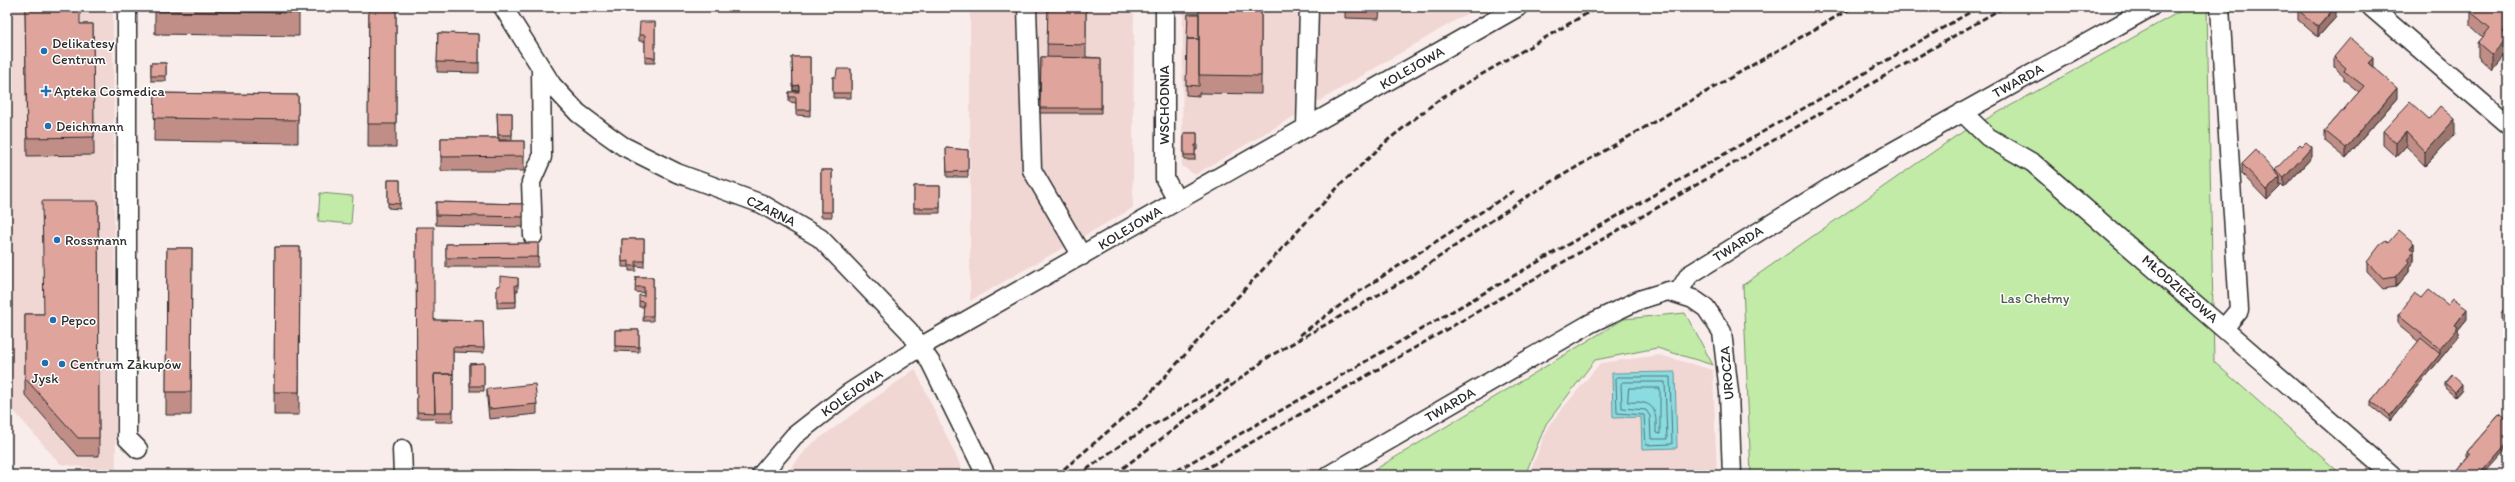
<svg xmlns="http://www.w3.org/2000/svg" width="2515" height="482" font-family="Itim,sans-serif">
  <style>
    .built { fill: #f1d7d4 }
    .green { fill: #c1eba7; stroke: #768b69 }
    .water { fill: #8adce1; stroke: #649598 }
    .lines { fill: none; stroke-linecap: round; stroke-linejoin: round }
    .shore { stroke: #517274; stroke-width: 1 }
    .minor-casing { stroke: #2b2b2b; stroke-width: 21 }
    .minor { stroke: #fff; stroke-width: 18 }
    .rail { stroke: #2b2b2b; stroke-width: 3; stroke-dasharray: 6 3; stroke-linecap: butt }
    .wall { fill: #c08e87; stroke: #2b2b2b }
    .shaded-wall { fill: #9c746e; stroke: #2b2b2b }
    .building { fill: #dfa59d; stroke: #2b2b2b }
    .poi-dot { fill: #1f6fb2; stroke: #fff; stroke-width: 1.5 }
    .labels { text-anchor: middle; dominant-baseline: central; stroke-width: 3; stroke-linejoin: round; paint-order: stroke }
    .poi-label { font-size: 14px; fill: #2b2b2b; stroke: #fff; text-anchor: start }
    .street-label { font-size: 14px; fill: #2b2b2b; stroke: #fff }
    .park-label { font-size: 14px; fill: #505b4a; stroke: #fff }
  </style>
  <rect width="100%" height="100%" fill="#f9edeb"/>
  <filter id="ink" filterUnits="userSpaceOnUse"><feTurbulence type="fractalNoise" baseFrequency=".025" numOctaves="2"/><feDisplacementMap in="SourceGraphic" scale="8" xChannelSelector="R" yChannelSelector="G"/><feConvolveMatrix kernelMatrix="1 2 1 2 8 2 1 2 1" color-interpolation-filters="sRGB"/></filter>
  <g filter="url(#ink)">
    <path class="built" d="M7,7H113L116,472L60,464L7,403Z
      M970,7H1134L1133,208L970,301Z
      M1183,7H1478L1195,175L1182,166Z
      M1660,355L1713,370L1717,475H1529L1548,426L1600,363Z
      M915,369L965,475H785L809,446Z"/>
    <path class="green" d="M2188,7H2207L2214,362L2342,475H1751L1743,285L1956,136Z
      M320,193L353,196L351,224L318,221Z
      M1685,313L1713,365L1657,348L1595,360L1546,424L1525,475H1366L1624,319Z"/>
    <path class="water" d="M1675,372L1677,448L1642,449L1641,417L1613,418L1612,373Z"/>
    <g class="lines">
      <path class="shore" d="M1618,377H1670L1672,444L1646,445L1644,415L1617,413L1616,379Z
        M1623,382H1665L1667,439H1651L1650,416L1646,410L1622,408L1621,384Z
        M1629,388H1660V434L1656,433C1656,421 1658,406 1644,403C1639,401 1633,403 1628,402Z"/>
      <g class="minor-casing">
        <path id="minor" d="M127,7V438L138,449
          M503,7L552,85L578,113L602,131L623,146L677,173L762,204L820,238L909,331L931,363L986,475
          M1027,7L1032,170L1082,256
          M1165,7V179L1177,200
          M2220,7L2239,310L2225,327
          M2371,7L2508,125
          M1962,112L1988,137L2033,163L2392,475
          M1306,128L1309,7
          M533,236L531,182L542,157L541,70
          M1678,293L1689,275L1842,180L2151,7
          M402,449L403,475
          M761,475L794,436L849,393L920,347L1518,7
          M1329,475L1591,323L1639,300L1668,291L1693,299L1706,308L1722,332L1729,392L1732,475"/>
      </g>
      <use href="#minor" class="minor"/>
      <path class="rail" d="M1300,335L1354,295L1515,190
        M1123,468L1270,356L1410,277L1523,199L1590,159L1853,7
        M1057,475L1141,403L1339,186L1388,140L1441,98L1598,7
        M1079,475L1126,441L1228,381
        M1169,475L1979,7
        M1195,475L2004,7"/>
    </g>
    <path class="wall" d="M25,7L80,24H93L94,155L27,156Z
      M155,7H299V36L155,34Z
      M369,7H396V147H368Z
      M1048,7H1086V57L1101,58V113H1040L1041,57H1047Z
      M1261,7V94L1199,93V96L1186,95L1188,14H1199Z
      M1345,7H1380L1379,19L1345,18Z
      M2508,7L2492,70L2478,57V43L2483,37L2471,26V12Z
      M2298,10L2336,17L2318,37L2298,20Z
      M655,22V63H645V41H639V35Z
      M438,33L479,34V73L437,72Z
      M792,57H810V116L796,115V103L789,102V92H799V90L793,91Z
      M2334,57L2373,68L2397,98L2346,158L2325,141V131L2359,92L2344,80V76L2334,67Z
      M151,63H166V81H151Z
      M851,69V98H833V77H836Z
      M155,93L298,95V143L154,141Z
      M497,113H512V140H499V141H524V171H441V138H498Z
      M2429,119L2455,134L2425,166L2406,146L2396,157L2383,145V131Z
      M1184,133H1197V150H1195V160H1184Z
      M946,148L968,150V177H947Z
      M2312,157L2284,188L2280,184V187L2267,200L2242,174V164L2275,172V170Z
      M821,170H832V217H821Z
      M388,180H400V209L388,208Z
      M914,186H940V213H914Z
      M98,201L99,456H78L25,395V314H44Z
      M436,202L523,204V227L436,225Z
      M416,227L434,320L483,321L484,353L453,352V422H435V418H417Z
      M622,239H644V267L636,266V271H629V267H622Z
      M538,243V267H446V244Z
      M2388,243H2414V261L2409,267V272L2396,287L2383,289L2367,272V262Z
      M275,247H300L299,415H274Z
      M167,248H192L191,415H166Z
      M636,277H653V321H643L644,307H639V301L644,296V293L635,292Z
      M518,278V291H516V307L497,308V286H500Z
      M2422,298L2448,305L2467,319L2458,330V337L2390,421L2371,406V401L2419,342L2398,325V315Z
      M2508,307V326L2501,319V314Z
      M615,330H639V352L615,351Z
      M484,363V391H470V364Z
      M2445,383L2462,389L2455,397L2445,388Z
      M487,389L537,404V414L489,419L487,399Z
      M2500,414L2483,475H2456V472L2468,457H2467V452Z"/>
    <path class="shaded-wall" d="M2336,7V17L2318,37V27Z
      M2508,26V51L2492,70V55L2503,32Z
      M2373,58V67L2368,63Z
      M799,85V90L793,91V86Z
      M2397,88V98L2346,158V148Z
      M2455,119V134L2425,166V152Z
      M2406,132V146L2396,157V143Z
      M2312,147V157L2284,188V178Z
      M2280,177V187L2267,200V190Z
      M2414,243V261L2409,267V272L2396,287V277L2407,259L2410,248Z
      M2467,309V319L2458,330V337L2390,421V416L2440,354V349L2455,325Z
      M2462,384V389L2455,397V392Z
      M2508,442V447L2483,475H2479Z"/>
    <path class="building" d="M25,7H80V24H93L94,137L27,138Z
      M155,7H299V13L155,11Z
      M369,7H396V124H368Z
      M1048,7H1086V45L1047,44Z
      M1199,7H1261V76L1199,75Z
      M2300,7H2335L2318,27L2298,10Z
      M2475,7H2508V26L2503,32L2508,36V37L2492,55L2478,43L2490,28L2471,12Z
      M1188,14H1199V39H1187Z
      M640,22H655V58L645,57V35H639Z
      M438,33L479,34V63L437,62Z
      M2350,38L2373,58L2368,63L2397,88L2346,148L2325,131L2364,86L2344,71L2346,68L2334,57Z
      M1187,39H1199V86L1186,85Z
      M792,57H810V110H796V97H789V92H799V85L793,86Z
      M1041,57L1101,58V108H1040Z
      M151,63H166V76H151Z
      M837,69H851V93H833V77H836Z
      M155,93L298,95V120L154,118Z
      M2410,102L2429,119L2440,106L2455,119L2425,152L2406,132L2396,143L2383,131Z
      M497,113H512V135H498Z
      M1184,133H1197V145H1195V155H1184Z
      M441,138H499V141H524V156L441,157Z
      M2306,142L2312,147L2284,178L2275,170L2300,144L2302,146Z
      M946,148L968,150V171L947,172Z
      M2256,150L2280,177L2267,190L2242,164Z
      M821,170H832V212H821Z
      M388,180H400V204L388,203Z
      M914,186H940V208H914Z
      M42,201H98L99,438H78L25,378V314H44Z
      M436,202L523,204V217L436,215Z
      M416,227H434V320L483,321L484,348L453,347V374H434L435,413L417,412Z
      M2399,230L2414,243L2410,248L2414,251L2407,259L2409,262L2396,277L2383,279L2367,262L2380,245L2386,241L2388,243Z
      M622,239H644V261H636V266H629V261L622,262Z
      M538,243V257L446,258V244Z
      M275,247H300L299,392H274Z
      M167,248H192L191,392H166Z
      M500,276L518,278V285H515L516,302H497V286H500Z
      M636,277H653V316H643L644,302L639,301V295L644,296V287H635Z
      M2429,290L2448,305L2453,299L2467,309L2455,325L2458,327L2440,349L2398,315L2415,293L2422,298Z
      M2507,306L2508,307V320L2501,314Z
      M615,330H639V347L615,346Z
      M2421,338L2440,354L2390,416L2371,401Z
      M484,363V386H470V364Z
      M434,374H453V412H435Z
      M2452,375L2462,384L2455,392L2445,383Z
      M535,384L537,404L489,409L487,389Z
      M2500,414L2508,421V442L2479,475H2459L2456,472L2470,455L2467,452Z
      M502,470L555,472V475H502Z"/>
  </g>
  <g class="poi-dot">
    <circle cx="44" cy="51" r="4"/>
    <path d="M44 85h4v4h4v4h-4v4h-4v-4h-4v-4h4z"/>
    <circle cx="48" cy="126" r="4"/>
    <circle cx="57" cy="240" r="4"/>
    <circle cx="53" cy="320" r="4"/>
    <circle cx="45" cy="363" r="4"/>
    <circle cx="62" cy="364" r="4"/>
  </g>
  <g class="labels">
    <g class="poi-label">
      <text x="52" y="43">Delikatesy<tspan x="52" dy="16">Centrum</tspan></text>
      <text x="54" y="91">Apteka Cosmedica</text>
      <text x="56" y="126">Deichmann</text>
      <text x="65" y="240">Rossmann</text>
      <text x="61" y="320">Pepco</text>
      <text x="70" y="364">Centrum Zakupów</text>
      <text x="45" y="378" text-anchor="middle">Jysk</text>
    </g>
    <g class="street-label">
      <text transform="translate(1412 68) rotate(-30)">KOLEJOWA</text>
      <text transform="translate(2018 81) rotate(-29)">TWARDA</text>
      <text transform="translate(1164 105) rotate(-90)">WSCHODNIA</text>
      <text transform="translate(771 211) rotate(26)">CZARNA</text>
      <text transform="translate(1130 228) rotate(-31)">KOLEJOWA</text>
      <text transform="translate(1738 244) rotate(-32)">TWARDA</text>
      <text transform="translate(2180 289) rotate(41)">MŁODZIEŻOWA</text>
      <text transform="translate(1727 373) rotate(-95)">UROCZA</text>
      <text transform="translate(852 393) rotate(-35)">KOLEJOWA</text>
      <text transform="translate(1450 405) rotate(-30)">TWARDA</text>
    </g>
    <g class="park-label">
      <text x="2035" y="298">Las Chełmy</text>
    </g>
  </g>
  <rect width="2515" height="482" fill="none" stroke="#fff" stroke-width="24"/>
  <rect x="12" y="12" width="2491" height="458" fill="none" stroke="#2b2b2b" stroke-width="1.5" filter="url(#ink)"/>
</svg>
